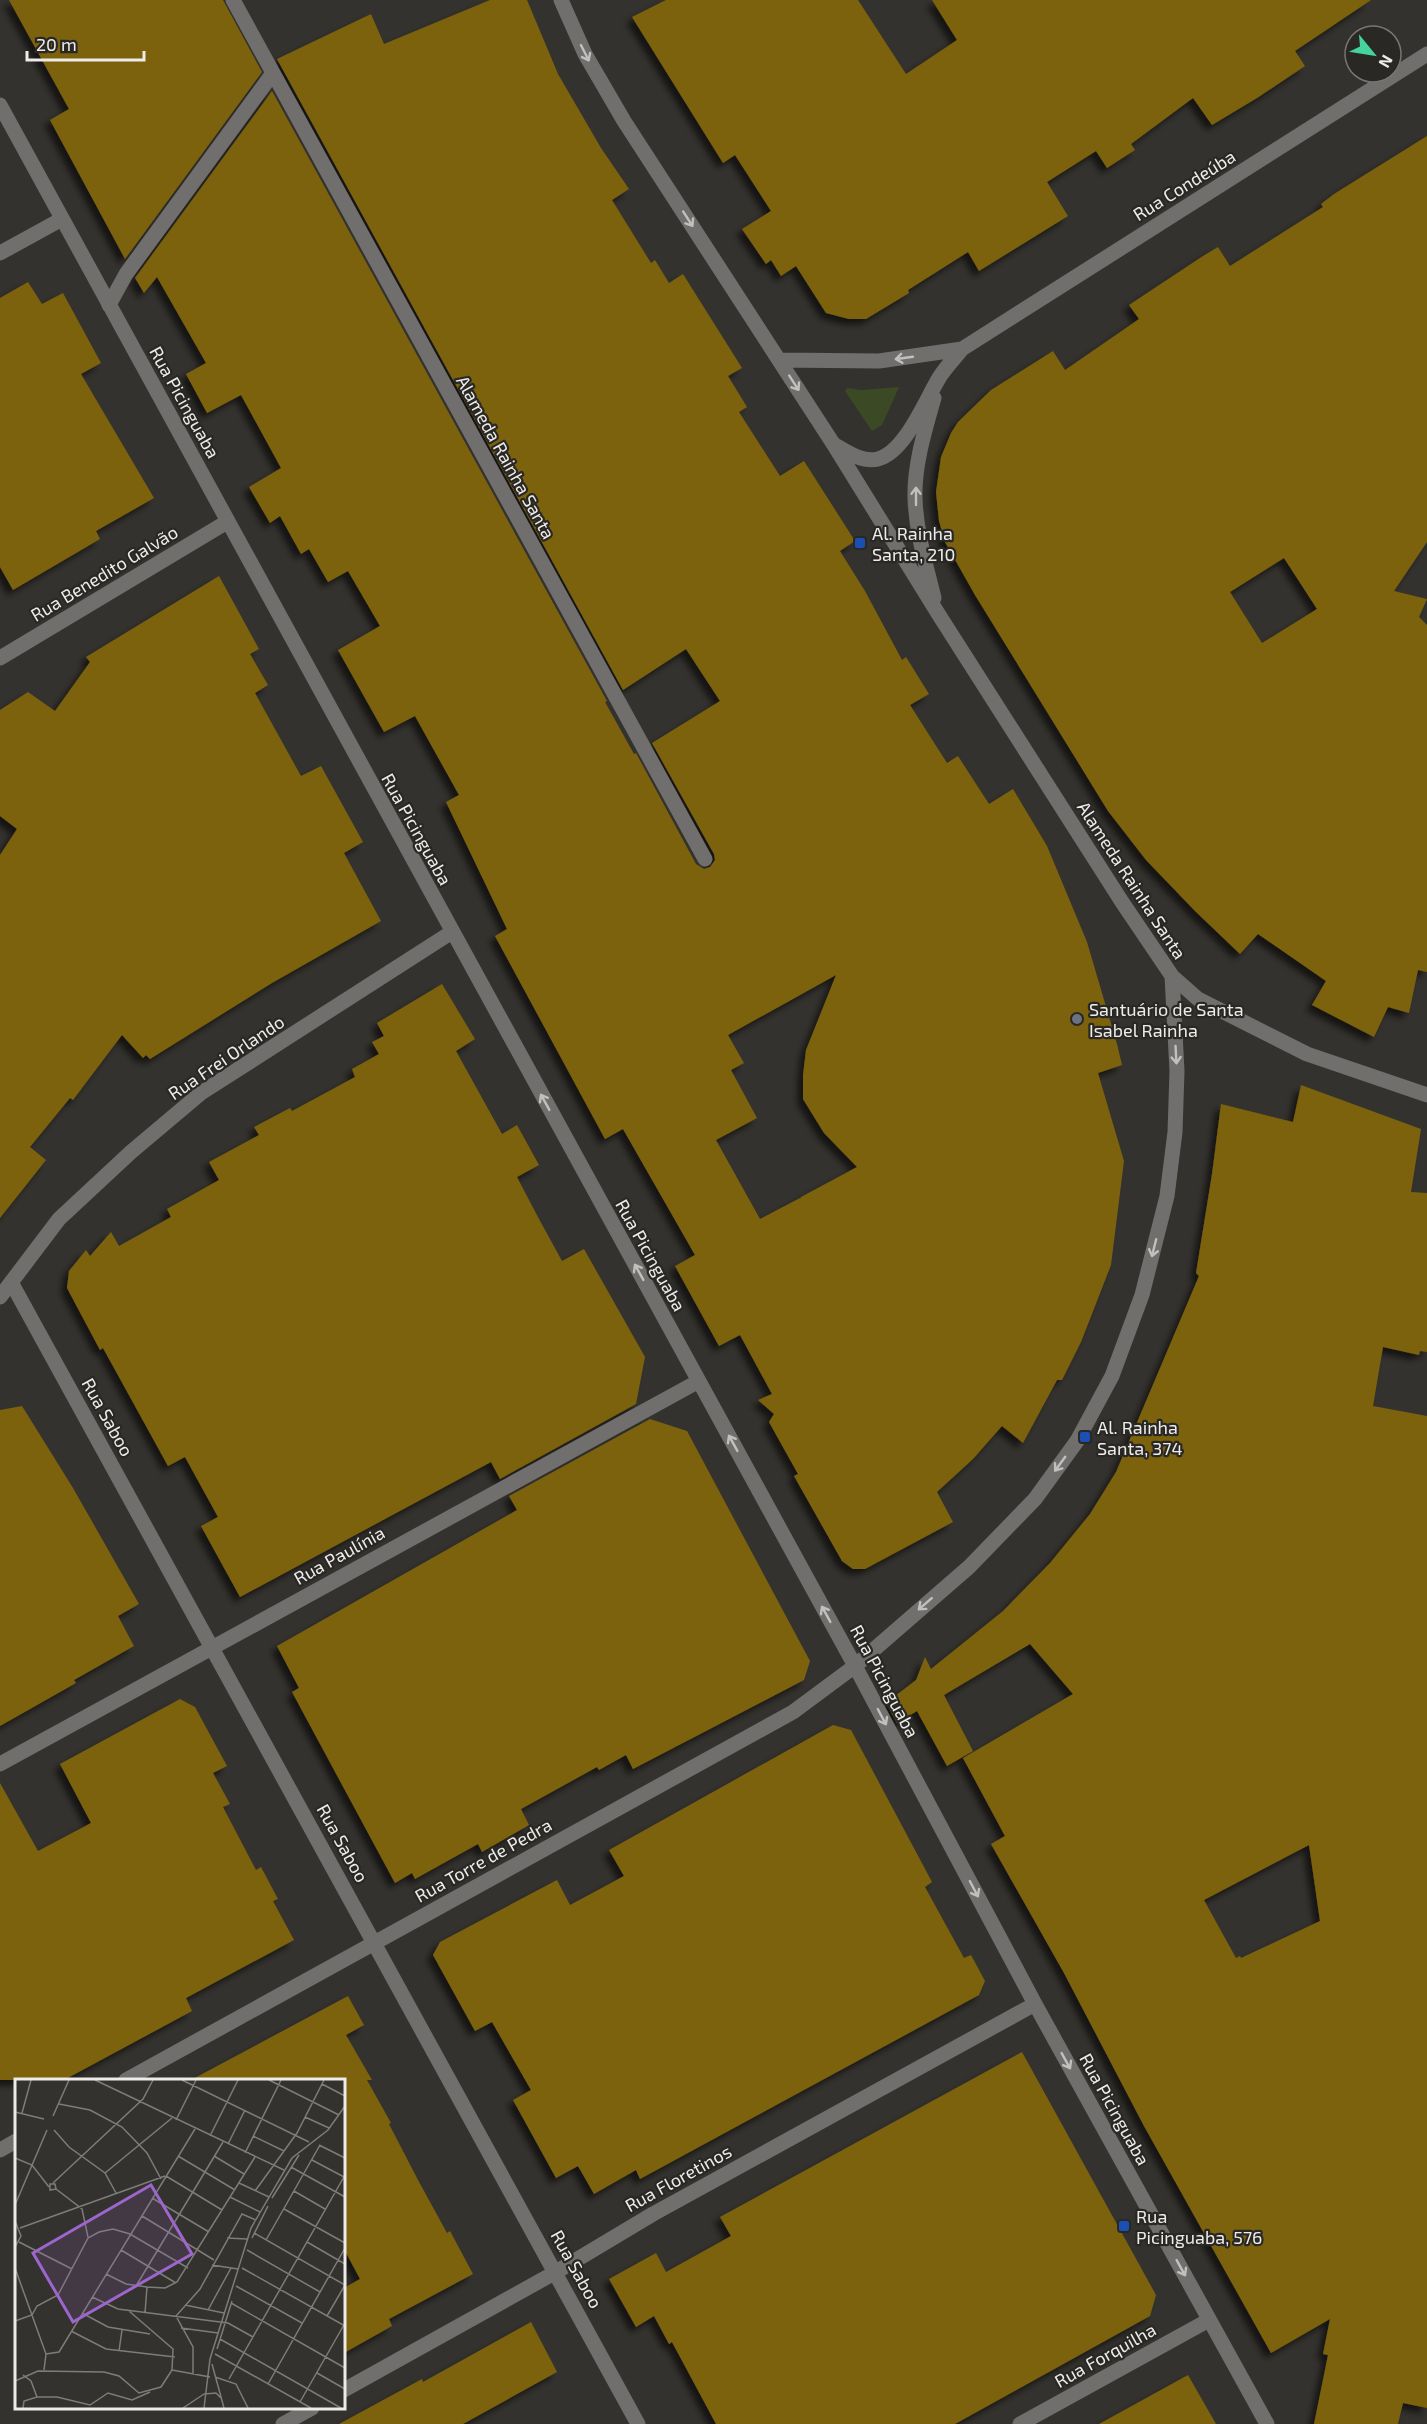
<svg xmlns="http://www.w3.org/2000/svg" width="1427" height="2424" font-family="'Exo 2',sans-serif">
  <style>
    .green { fill: #3b4924 }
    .building { fill: #7b620e; fill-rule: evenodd; filter: url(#shadow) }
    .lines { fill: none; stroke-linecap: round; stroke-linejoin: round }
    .service { stroke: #706f6d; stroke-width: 15 }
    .minor { stroke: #706f6d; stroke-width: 15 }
    .oneway { stroke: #c1c0be }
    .transit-dot { fill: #1a4fb4; stroke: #2a2824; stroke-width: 2 }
    .worship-dot { fill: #6b7280; stroke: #2a2824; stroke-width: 2 }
    .labels { text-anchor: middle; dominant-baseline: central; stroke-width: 4.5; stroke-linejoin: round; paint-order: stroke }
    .street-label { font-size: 18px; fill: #edece9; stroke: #2a2824 }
    .poi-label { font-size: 18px; fill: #edece9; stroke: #2a2824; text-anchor: start }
    .inset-road { fill: none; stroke: #7e7c79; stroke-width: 1.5 }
    .view { fill: #9d66cc; fill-opacity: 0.15; stroke: #9d66cc; stroke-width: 3 }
    .inset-edge { fill: none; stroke: #edece9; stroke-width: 3 }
  </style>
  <defs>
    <filter id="shadow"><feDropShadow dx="-5.5" dy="5.5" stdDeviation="3" flood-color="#0009"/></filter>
  </defs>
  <rect width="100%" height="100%" fill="#34322e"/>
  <path class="green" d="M899,387L882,425L872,431L845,391L847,388L861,390Z"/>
  <path class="building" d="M9,0H223L262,72L125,259L50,120L69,109Z
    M490,0H527L558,74L601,148L629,189L612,200L651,263L655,260L669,283L683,274L742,368L728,376L747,407L739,412L780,476L804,461L855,541L840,551L865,591L902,660L906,657L929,694L910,705L947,763L958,756L989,804L1013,789L1047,846L1087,942L1117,1044L1122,1065L1098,1073L1124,1161L1111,1265L1081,1342L1062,1380H1057L1023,1443L1002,1426L973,1459L937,1492L953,1522L865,1569H853L842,1561L794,1476L798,1474L769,1422L774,1414L758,1400L772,1394L740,1335L719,1346L675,1266L695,1255L623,1129L605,1139L495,936L507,929L446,802L459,795L430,743L415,716L384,732L338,650L380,626L348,571L328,582L309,549L301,554L280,516L270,523L249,487L281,468L241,395L207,413L186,374L206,363L157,277L144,293L135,278L272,91L607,701L605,702L634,754L636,753L696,864L704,869L710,867L715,860L714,854L652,743L720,701L686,649L623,690L277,59L371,14L384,44ZM836,975L806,1050L803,1075V1099L824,1133L857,1167L801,1197L800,1199V1198L760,1219L716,1140L757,1118L731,1070L744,1063L728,1035Z
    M666,0H858L906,74L957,40L932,0H1371L1295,51L1305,66L1257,98L1212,125L1193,98L1131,144L1135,150L1107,168L1096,151L1047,182L1068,216L979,271L968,252L908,290L909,293L866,319H849L826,313L796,266L781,276L771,260L766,264L742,229L771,211L735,155L723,163L632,17Z
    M1427,136V542L1394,591L1427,599L1419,617L1427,625V972L1418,970L1409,1013L1388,1007L1374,1037L1312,1005L1326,981L1258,934L1240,954L1195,911L1146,860L1108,811L975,595L945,542L939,521L936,492L941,457L951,433L958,422L991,390L1053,351L1065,370L1139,319L1129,305L1203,256L1218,247L1230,266L1323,207L1321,204L1334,194ZM1284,558L1317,609L1262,643L1230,592Z
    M28,282L42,304L63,293L101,363L81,374L154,498L96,531L100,539L13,590L0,567V298Z
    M219,576L259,649L250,654L268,685L255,693L301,776L321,766L363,842L344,853L381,921L272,983L150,1059L146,1055L143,1058L122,1035L73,1100L70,1098L30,1147L46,1160L0,1218V855L17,829L0,816V710L28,692L55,711L90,662L86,657Z
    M442,984L475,1039L456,1051L502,1134L517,1125L539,1165L517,1177L539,1219L562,1261L584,1249L645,1357L636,1404L500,1479L491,1462L240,1597L201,1526L218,1517L185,1457L168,1466L103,1348L100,1350L67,1288L69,1271L86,1250L90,1256L111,1232L119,1246L171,1217L167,1209L219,1180L209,1162L259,1135L254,1127L290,1108L292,1111L355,1077L352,1069L379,1054L372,1042L384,1036L377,1023Z
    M1301,1085L1421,1129L1411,1192L1427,1193V1352L1420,1351L1419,1355L1383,1347L1373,1406L1427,1416V2408L1403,2403L1398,2424H1314L1328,2355L1323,2354L1330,2319L1271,2353L1144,2126L1064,1973L991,1844L1005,1836L963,1758L1073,1694L1030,1644L944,1695L973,1751L947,1766L917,1711L897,1723L886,1703L916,1680L925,1657L931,1669L1003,1611L1050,1563L1090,1514L1116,1472L1199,1276L1196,1273L1212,1174L1221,1104L1293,1122ZM1309,1845L1320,1921L1241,1958L1240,1956L1236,1958L1204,1900Z
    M22,1406L73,1488L139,1604L118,1616L134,1646L74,1680L76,1683L0,1726V1410Z
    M650,1419L687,1431L810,1661L804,1680L633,1769L626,1755L599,1770L597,1767L521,1809L529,1825L482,1852L478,1844L415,1879L412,1873L395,1883L292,1692L299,1688L277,1646L517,1510L509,1496Z
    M180,1699L195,1707L227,1766L213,1773L230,1804L223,1807L256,1870L261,1867L278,1899L273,1901L294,1940L186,1998L192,2011L64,2080H0V1783L38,1851L91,1823L60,1764Z
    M833,1725L851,1730L932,1882L925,1887L964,1958L971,1955L985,1981L979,1995L640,2179L636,2170L594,2194L578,2166L556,2178L513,2100L531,2090L492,2022L475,2031L433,1955L440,1942L557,1880L570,1905L624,1876L609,1850Z
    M348,1996L364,2025L346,2035L372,2080H367L391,2123L389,2124L418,2180L447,2233L450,2231L473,2274L389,2319L392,2326L344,2353V2288L360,2279L344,2249V2080H191Z
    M1022,2052L1156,2295L1150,2316L955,2424H716L672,2342L669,2344L654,2316L636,2327L609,2279L656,2253L666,2272L731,2236L720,2217Z
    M531,2322L557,2372L463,2424H339L422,2379L423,2382Z
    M1188,2375L1216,2424H1099Z"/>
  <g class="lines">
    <path class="service" d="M233,0L705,859
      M109,305L126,274L273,73"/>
    <path class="minor" d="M0,105L855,1666L1035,2004L1267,2424
      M0,253L62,219
      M779,360L879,361L962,349
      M934,398C925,430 914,465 915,498C916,532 926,565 934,598
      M835,445C847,452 863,463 878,459C905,452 925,401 939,378C945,368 954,359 962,349L1427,54
      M0,658L227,522
      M1172,976L1198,999L1307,1054L1427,1095
      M11,1282L638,2424
      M0,1297L59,1219L131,1152L201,1093L452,932
      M0,1764L699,1381
      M126,2080L793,1712L855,1666L969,1567L1035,1499L1077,1441L1112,1376L1142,1295L1167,1196L1175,1132L1177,1071L1172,976L1122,902L939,615L834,445L624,121L585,54L561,0
      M0,2150L16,2141
      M344,2390L556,2272L653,2214L1035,2004
      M283,2424L312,2408
      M1020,2424L1209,2320"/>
  </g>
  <defs><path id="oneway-shaft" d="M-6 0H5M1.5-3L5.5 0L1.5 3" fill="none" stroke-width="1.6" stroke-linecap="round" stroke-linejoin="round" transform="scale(1.5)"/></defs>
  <g class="oneway">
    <use href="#oneway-shaft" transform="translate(585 53) rotate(63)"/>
    <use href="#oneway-shaft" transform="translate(688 219) rotate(57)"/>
    <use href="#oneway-shaft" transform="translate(904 358) rotate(172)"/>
    <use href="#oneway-shaft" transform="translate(794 383) rotate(57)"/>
    <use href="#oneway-shaft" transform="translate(916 496) rotate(-90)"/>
    <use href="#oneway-shaft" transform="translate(1176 1055) rotate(87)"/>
    <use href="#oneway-shaft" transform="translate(545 1102) rotate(-119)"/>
    <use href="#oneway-shaft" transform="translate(1154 1248) rotate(104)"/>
    <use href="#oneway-shaft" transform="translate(639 1272) rotate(-119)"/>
    <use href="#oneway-shaft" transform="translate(733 1443) rotate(-119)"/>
    <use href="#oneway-shaft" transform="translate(1060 1464) rotate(126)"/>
    <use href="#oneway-shaft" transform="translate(925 1604) rotate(139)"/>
    <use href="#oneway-shaft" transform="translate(826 1614) rotate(-119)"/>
    <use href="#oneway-shaft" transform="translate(882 1717) rotate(62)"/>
    <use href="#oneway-shaft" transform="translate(974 1889) rotate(62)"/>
    <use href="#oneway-shaft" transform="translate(1066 2061) rotate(61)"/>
    <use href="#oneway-shaft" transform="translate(1181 2268) rotate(61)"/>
  </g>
  <g class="transit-dot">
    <rect x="854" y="537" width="12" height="12" rx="3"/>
    <rect x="1079" y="1431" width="12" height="12" rx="3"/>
    <rect x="1118" y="2220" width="12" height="12" rx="3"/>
  </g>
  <circle class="worship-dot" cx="1077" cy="1019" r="6"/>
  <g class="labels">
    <g class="street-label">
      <text transform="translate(1184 185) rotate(-32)">Rua Condeúba</text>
      <text transform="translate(185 402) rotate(61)">Rua Picinguaba</text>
      <text transform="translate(506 457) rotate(61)">Alameda Rainha Santa</text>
      <text transform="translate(104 573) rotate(-31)">Rua Benedito Galvão</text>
      <text transform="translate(417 829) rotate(61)">Rua Picinguaba</text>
      <text transform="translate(1132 880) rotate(57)">Alameda Rainha Santa</text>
      <text transform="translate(226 1057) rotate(-34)">Rua Frei Orlando</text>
      <text transform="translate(651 1255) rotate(61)">Rua Picinguaba</text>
      <text transform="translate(108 1417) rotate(61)">Rua Saboo</text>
      <text transform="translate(339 1555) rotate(-29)">Rua Paulínia</text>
      <text transform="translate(885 1681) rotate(62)">Rua Picinguaba</text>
      <text transform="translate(343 1843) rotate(61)">Rua Saboo</text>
      <text transform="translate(483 1860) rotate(-29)">Rua Torre de Pedra</text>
      <text transform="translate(1115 2109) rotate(61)">Rua Picinguaba</text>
      <text transform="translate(678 2178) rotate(-29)">Rua Floretinos</text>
      <text transform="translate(577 2269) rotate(61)">Rua Saboo</text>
      <text transform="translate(1105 2355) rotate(-29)">Rua Forquilha</text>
    </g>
    <g class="poi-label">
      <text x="872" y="533">Al. Rainha<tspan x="872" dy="21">Santa, 210</tspan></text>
      <text x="1089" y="1009">Santuário de Santa<tspan x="1089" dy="21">Isabel Rainha</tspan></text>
      <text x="1097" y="1427">Al. Rainha<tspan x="1097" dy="21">Santa, 374</tspan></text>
      <text x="1136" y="2216">Rua<tspan x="1136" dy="21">Picinguaba, 576</tspan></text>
    </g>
  </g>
  <g transform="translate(15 2079)">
    <rect width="330" height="330" fill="#34322e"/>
    <path class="inset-road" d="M80,1L269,91M167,1L294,63M254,1L324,36M307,5L330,17M44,25L75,31L107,48L132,74L146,100M0,33L29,40M7,34L16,1M38,37L54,1M290,38L314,49M161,41L181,1M39,51L54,68L90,94L101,114M195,57L223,1M238,57L269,72M213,65L230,31M304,66L330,79M230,74L266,1M163,77L220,111M199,77L229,95M0,79L17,86L34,108M297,81L329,98M276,88L330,118M90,94L157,39M151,97L207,131M38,104L128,20L138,1M224,104L254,118M41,110L40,105H35V111L41,110L67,130L73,158M240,112L282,54L309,1M279,112L310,130M215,118L245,133M137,119L194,153M257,119L284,76M0,126L32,51M269,130L330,164M127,137L199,181M0,142L6,157L0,168M5,149L150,97M239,154L330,206L312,237M212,159L232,160M237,159L253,127M251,161L305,66M4,163L57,190M292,163L330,185M106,171L161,204M232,171L305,213M197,186L223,190M0,189L31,275L29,291M227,189L330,247M91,195L111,205L132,208L150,209L162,203L240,78M121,207L208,63M221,207L287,244M77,218L103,230L213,244L238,258M216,224L330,289M170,226L209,234M193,231L216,189M67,234L93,248L135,255M130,234L132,208M0,242L17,236L22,227L43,216L73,159L84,153L98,150L115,155L173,189M166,249L203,254M56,252L91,270L160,278M205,260L326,329M202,270L217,222M104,272L107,251M31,275L44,273L180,50M200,275L296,329M197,285L209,329M157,291L195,298M302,294L330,310M8,296L16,302L22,318M178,296V268L161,237L185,210L227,135L241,141M200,298L221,305L233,329M214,300L330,96M0,302L23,292L89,293L104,297L124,314L146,308L157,291L158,270L114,232M253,305L330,169M189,315L201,314L206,319M285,323L330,244M8,329L9,322L22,318H42L75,326L93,314L117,321L135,313M168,329L189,315M189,329L195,280L236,149L277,79L313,51L330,27"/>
    <path class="view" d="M136,106L177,175L58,243L18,174Z"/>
    <rect width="330" height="330" class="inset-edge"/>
  </g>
  <g transform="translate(1373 54) rotate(120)"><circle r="28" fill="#2a2824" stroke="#787673" stroke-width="1.5"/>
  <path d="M0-4.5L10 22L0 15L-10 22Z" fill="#46d49e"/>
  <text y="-9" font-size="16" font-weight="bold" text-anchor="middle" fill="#edece9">N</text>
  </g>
  <path d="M27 51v9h117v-9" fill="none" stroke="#edece9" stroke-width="3"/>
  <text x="36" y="51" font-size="18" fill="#edece9" stroke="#2a2824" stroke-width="4.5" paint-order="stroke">20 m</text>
</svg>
